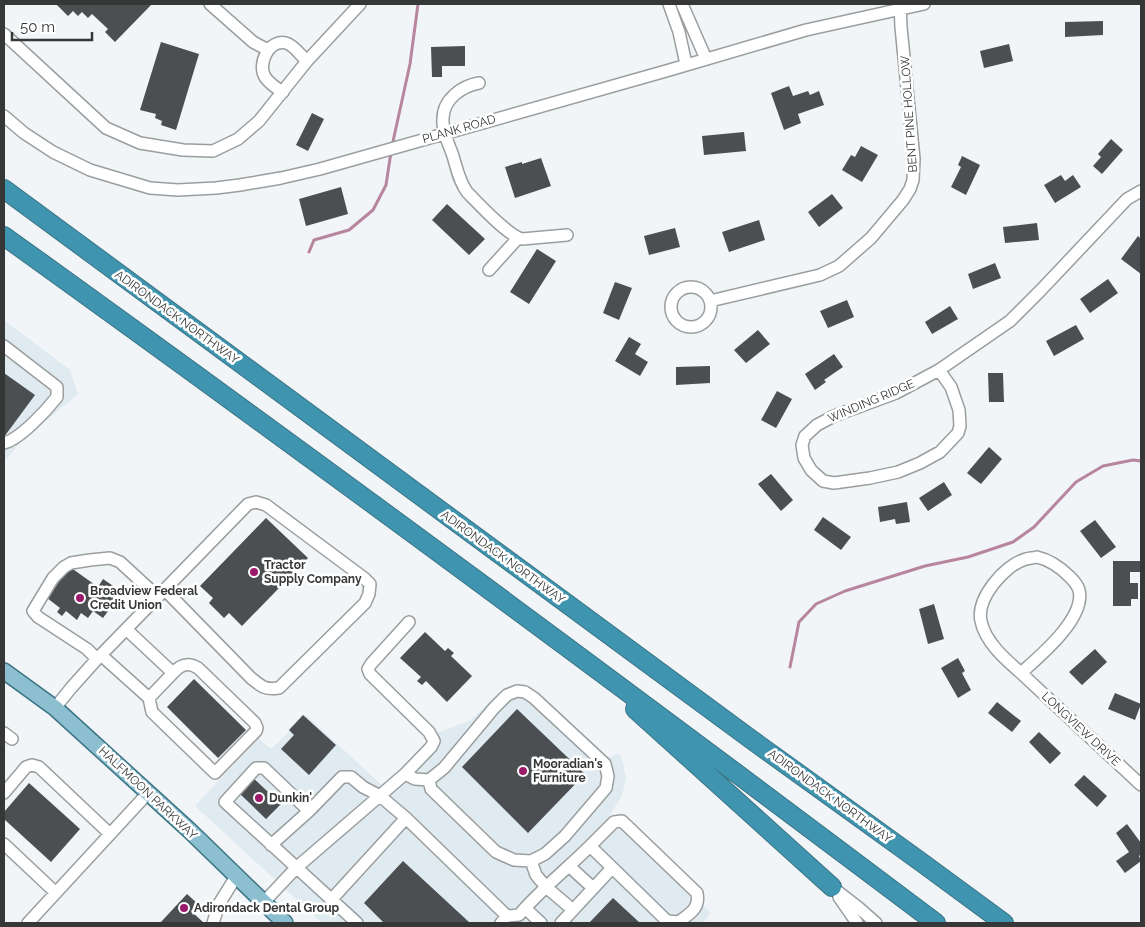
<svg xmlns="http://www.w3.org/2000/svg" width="1145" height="927" font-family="Raleway,sans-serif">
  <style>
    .built { fill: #dfebf0 }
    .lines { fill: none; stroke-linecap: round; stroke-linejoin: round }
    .stream { stroke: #b7859d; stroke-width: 3 }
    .building { fill: #4c4f51 }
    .minor-casing { stroke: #9a9e9f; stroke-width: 14 }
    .major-casing { stroke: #3c7485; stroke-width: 18 }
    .highway-casing { stroke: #3c7485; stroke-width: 20 }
    .minor { stroke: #fff; stroke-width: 11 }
    .major { stroke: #8cbfcf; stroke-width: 15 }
    .highway { stroke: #3f94af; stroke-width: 18 }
    .poi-dot { fill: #9c186a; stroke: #fff; stroke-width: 2 }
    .labels { text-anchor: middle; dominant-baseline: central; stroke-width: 5; stroke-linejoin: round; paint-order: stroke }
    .street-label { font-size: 12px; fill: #363838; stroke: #fff }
    .poi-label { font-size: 12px; font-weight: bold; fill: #363838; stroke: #fff; text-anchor: start }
  </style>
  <rect width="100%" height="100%" fill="#f1f5f7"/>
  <path class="built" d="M4,320L70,370L78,394L20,443L4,462Z
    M515,687L531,689L544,698L609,758L618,753L622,758L626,778L622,796L609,816L711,913L703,923H322L195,806L258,738L271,749L306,715L383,786L439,732L471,720L497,694Z"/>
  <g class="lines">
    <path class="stream" d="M392,146L410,64L418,4
      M309,252L314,240L349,230L373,210L386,185L391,152
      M790,667L799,622L816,604L845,591L925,566L968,557L1013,542L1034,527L1076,482L1103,466L1133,460L1141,461"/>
  </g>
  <path class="building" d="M56,4H152L115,42L105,32L108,29L92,14L88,18L82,12L78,16L73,11L68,16Z
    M1103,21V35L1065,37V22Z
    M161,42L199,54L176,130L161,125L162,121L155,118L156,114L140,110Z
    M1009,44L1013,61L984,68L980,51Z
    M465,46V66H442V77H432L431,47Z
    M789,86L793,96L808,91L810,95L819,91L824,105L798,114L801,123L784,130L771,93Z
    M312,113L324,119L308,151L296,145Z
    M744,132L746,151L704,155L702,136Z
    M1111,139L1123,150L1102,174L1093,166L1101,157L1098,154Z
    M861,146L878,155L862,182L842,170L851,155L855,157Z
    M962,156L980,165L966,195L951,187L961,167L958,165Z
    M541,158L551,186L515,198L505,167L522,162V164Z
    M1061,175L1065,181L1073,175L1081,187L1055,203L1044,185Z
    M341,187L348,214L306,226L299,199Z
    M832,194L843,208L819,227L808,212Z
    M447,204L485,239L469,255L432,220Z
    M759,220L765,240L729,252L722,232Z
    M1037,223L1039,240L1005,243L1003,227Z
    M675,228L680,247L649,255L644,236Z
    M1138,236L1141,239V274L1121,259Z
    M537,249L556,261L529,304L510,292Z
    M995,263L1001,278L973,289L968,274Z
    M1108,279L1118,293L1090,313L1080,299Z
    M615,282L632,288L619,320L603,313Z
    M847,300L854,317L828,328L820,311Z
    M950,306L958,319L932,334L925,322Z
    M1076,325L1084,339L1054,356L1046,341Z
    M758,330L770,344L746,363L734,350Z
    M629,337L641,344L635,354L648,362L640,376L615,361Z
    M834,354L843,367L824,380L826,382L815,390L805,374Z
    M710,366V383L676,385V367Z
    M4,373L35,395L4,437Z
    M988,373H1003L1004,402H989Z
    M777,391L792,399L776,428L761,420Z
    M989,447L1002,459L981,484L967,473Z
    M771,474L793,500L781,511L758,484Z
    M944,482L952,495L928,511L919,498Z
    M907,502L910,522L896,524L895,519L880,522L878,507Z
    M823,517L851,537L841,550L814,530Z
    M266,518L308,558L242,626L229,613L224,618L209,603L213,598L200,586Z
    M1095,520L1116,547L1101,558L1080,531Z
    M1113,561H1141V572H1130V583H1138V599H1131V606H1113Z
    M70,567L98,587L103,579L122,592L103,618L93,611L88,618L81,613L77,620L66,611L62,616L57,612L60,608L47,598Z
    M934,604L944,639L928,644L919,609Z
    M425,632L445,651L448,648L454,653L451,656L472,676L447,702L426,681L422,685L417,681L421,677L400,658Z
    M1095,649L1107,662L1082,685L1069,672Z
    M958,658L965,671L962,673L971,690L958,698L941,668Z
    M194,679L246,730L218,758L167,707Z
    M1115,693L1141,704L1135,720L1108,709Z
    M997,702L1021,721L1012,732L988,713Z
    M517,709L585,774L528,833L462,767Z
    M303,715L336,745L309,775L281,749L294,735L289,730Z
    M1039,732L1061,753L1050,764L1029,742Z
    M1084,775L1107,796L1097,807L1074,785Z
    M252,777L281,804L266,819L238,792Z
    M29,783L80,829L51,862L4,819V812Z
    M1127,824L1141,843V854L1139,856L1141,861L1125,873L1116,861L1129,852L1116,833Z
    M403,861L470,923H382L383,922L364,903Z
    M187,894L198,904L191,911L204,923H160Z
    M613,898L640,923H589Z"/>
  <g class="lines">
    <g class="minor-casing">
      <path id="minor" d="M210,4L253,42L268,50
        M669,4L679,32L686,64
        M682,4L706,59
        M4,34L106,128L140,143L183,150L213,151L238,139L259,121L307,61L360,4
        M479,83C462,86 443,99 443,119C442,132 449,144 453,156C457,169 459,181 467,192C479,204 507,235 522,239L567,235
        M283,92C276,88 269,83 265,77C257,64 269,39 286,43C294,45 301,56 307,61
        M4,116L24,133L53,152L90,170L150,188L178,190L216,188L240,185L281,178L320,169L666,71L806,30L924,4
        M489,270L518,238
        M671 307a20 20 0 1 1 40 0a20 20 0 1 1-40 0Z
        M710,301L820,275L839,266L871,238L903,200L910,189L913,180L914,159L901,27L900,4
        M4,346L57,387V397C46,411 20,439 4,443
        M939,370L951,387L959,410L960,426L958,433L940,452L920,463L898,472L870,478L834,483L823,481L811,470L804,458L802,445L805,436L817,425L834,416L896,393Z
        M939,370L1010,321L1041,290L1127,199L1141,191
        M1037,557C1050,560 1061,568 1070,577C1074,581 1077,584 1079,590C1086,618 1040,656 1021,673C1006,660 985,642 981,621C976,599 1004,565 1026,559C1029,558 1033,558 1037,557Z
        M101,655L149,698L173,673L126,629
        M97,659L87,649L38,617L33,611L53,578L64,567L71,563L90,560L110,558L120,562L158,597
        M1021,673L1141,785
        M517,691L525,692L534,698L605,764L608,776L606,788L565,836L545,854L531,861L514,860L496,852L431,789L429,780L444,768L494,708L507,695Z
        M149,698L152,712L215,773L256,731L257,728L255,723L198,668C188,662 181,664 173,673
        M55,708L71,688L97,659L248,504L256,502L266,505L364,578L370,584L369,594L365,603L279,688C265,690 262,687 251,678L165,590
        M4,733L12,739
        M405,774L431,747L434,741L429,732L370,674L368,669L371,664L409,622
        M4,793L26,767L32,765L39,767L110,834
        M309,811L264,768H256L225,802L357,923
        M4,844L56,893
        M271,845L309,811L342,777H351L363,787L380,796L406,818L507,916
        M590,846L614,822L622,821L697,893C700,909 690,913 679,922L667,921
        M531,861L536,875L546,887L573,910
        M569,866L593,888
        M832,887L859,908L876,923
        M839,897L857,923
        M331,900L406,818
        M264,902L296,868L405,774L415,779L429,780
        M525,908L541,923
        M28,923L148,793
        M213,923L219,904L237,875
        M501,923L507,916L519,915C540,890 567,869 590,846L667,921L665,923
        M561,923L612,868"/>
    </g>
    <g class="major-casing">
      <path id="major" d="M4,671L55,708L189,830L285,923"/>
    </g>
    <g class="highway-casing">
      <path id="highway" d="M4,189L752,740L921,862L1004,923
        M4,236C317,461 628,691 936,923
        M635,709L832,887"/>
    </g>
    <use href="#minor" class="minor"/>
    <use href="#major" class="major"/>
    <use href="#highway" class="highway"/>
  </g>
  <g class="poi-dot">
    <circle cx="254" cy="572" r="5"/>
    <circle cx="80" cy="598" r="5"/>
    <circle cx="523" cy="771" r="5"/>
    <circle cx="259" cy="798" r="5"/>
    <circle cx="184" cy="908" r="5"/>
  </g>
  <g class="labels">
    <g class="street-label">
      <text transform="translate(909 114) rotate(-94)">BENT PINE HOLLOW</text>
      <text transform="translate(459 129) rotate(-16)">PLANK ROAD</text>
      <text transform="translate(177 317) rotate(36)">ADIRONDACK NORTHWAY</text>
      <text transform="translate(871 401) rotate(-23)">WINDING RIDGE</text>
      <text transform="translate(503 557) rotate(36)">ADIRONDACK NORTHWAY</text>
      <text transform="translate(1081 729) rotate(43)">LONGVIEW DRIVE</text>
      <text transform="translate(148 793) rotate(43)">HALFMOON PARKWAY</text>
      <text transform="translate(830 796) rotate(36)">ADIRONDACK NORTHWAY</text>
    </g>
    <g class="poi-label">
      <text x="264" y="565">Tractor<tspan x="264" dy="14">Supply Company</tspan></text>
      <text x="90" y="591">Broadview Federal<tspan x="90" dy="14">Credit Union</tspan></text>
      <text x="533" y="764">Mooradian's<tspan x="533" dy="14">Furniture</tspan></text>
      <text x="269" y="798">Dunkin'</text>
      <text x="194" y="908">Adirondack Dental Group</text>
    </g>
  </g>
  <rect width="1145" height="927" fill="none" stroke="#363838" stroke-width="10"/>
  <path d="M12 32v8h80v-8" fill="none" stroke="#363838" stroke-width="2.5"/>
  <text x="20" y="32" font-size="15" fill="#363838" stroke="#ffffff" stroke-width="4" paint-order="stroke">50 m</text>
</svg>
